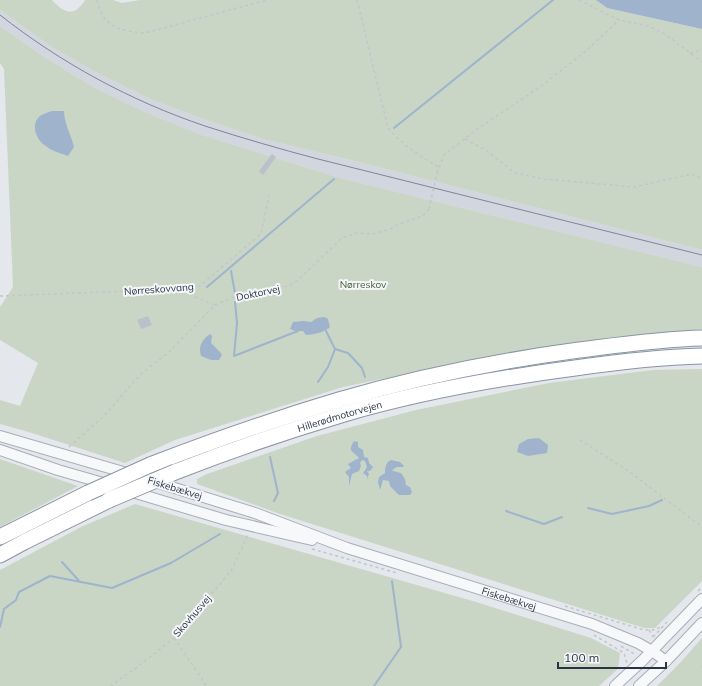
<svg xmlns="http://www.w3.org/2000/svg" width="702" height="686" font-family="Mulish,sans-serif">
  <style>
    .built { fill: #d2d6de }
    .green { fill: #c9d6c5 }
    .water { fill: #9fb4cc }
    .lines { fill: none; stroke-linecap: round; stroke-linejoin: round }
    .stream { stroke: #9fb4cc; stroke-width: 2 }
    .building { fill: #bbc0ca }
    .minor-casing { stroke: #a9aeb7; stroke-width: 12 }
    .highway-casing { stroke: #8b94a3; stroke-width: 17 }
    .path { stroke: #c2c5cb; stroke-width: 1.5; stroke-dasharray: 3 3; stroke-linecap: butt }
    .minor { stroke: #f7f8fa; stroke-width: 10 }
    .highway { stroke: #fff; stroke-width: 15 }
    .tram { stroke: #7d8696; stroke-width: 1 }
    .highway-bridge-casing { stroke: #8b94a3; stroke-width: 17; stroke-linecap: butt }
    .path-bridge { stroke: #c2c5cb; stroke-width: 1.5; stroke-dasharray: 3 3; stroke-linecap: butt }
    .highway-bridge { stroke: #fff; stroke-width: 15 }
    .labels { text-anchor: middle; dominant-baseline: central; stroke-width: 4; stroke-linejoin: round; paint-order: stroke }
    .park-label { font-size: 10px; fill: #3f6138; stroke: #f4f6f9 }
    .street-label { font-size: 10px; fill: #2b3445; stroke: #f4f6f9 }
  </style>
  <rect width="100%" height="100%" fill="#e4e7ec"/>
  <path class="built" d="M0,10L53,48L101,75L150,99L206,120L263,139L359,162L702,250V267L340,178L202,135L145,112L95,88L46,58L0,26Z"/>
  <path class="green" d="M0,0H52C64,13 74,18 85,0H113L122,3L140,0H596L607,8L702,29V250L359,162L263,139L206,120L150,99L101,75L53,48L0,10Z
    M0,26L46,58L95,88L145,112L202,135L340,178L702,267V329L609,339L470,361L343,387L175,440L125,463L32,433L0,424V400L20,406L38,363L0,340V307L13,287L4,69L0,63Z
    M702,369V581L655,628H644L280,514L197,484V479L207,474L317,436L416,410L549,383L653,370Z
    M0,459L78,486L0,527Z
    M135,504L476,602L591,638L620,653L618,669L599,686H0V570L81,527Z
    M702,638V686H657L680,663Z"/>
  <path class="water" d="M596,0H702V29L607,8Z
    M52,111H64C64,123 71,134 74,147L68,156C59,153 50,150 43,144C35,137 31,124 40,116C43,114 48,112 52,111Z
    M324,317L328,319L330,327C326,332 312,335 306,335L303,331H295L290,329L293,322L303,321L311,322L317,318Z
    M210,334L212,336L211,343L220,352L222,355L219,360H211L201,356C198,346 202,340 210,334Z
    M539,438L548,445L547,453L528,456L517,452L519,444L528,439Z
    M354,441L358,442V447L363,450L364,457L368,458L369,463L373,467L370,471H367L369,474L367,479V476L363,473L367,467L365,461L362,460L360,463L361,466L359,471L352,474L349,486V477L345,472L351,468L348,464L359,458C353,451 347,452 354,441Z
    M391,460L400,462L404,466L403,467H397L392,470L393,471L401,473L405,479L406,485L410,487L412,492L410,495H399L390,486L389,481L383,480L380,490L378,482L379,477L385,473C385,467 386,462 391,460Z"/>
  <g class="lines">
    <path class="stream" d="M394,128L553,0
      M231,271L235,293
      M207,287L334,179
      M235,302L237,323L234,356L298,331
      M335,349L348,353L362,368L365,377
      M318,382L328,367L335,349L326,331
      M270,457L278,493L274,501
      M588,508L612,514L649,506L662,500
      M506,511L544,524L562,517
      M62,562L80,582
      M0,627L4,609L16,600L19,592L50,576L112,588L171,563L220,534
      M374,686L401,647L392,581"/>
  </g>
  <path class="building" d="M272,154L276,157L263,175L259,171Z
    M148,316L152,325L141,329L137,320Z"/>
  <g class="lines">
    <g class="minor-casing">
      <g id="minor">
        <path d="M0,436L130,474"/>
        <path d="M0,450L58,470L110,485"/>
        <path id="s1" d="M152,481L255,513L347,548L592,624L638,643L652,651L666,661"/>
        <path d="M129,491L226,520L312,540"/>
        <path d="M615,686L643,660L702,599"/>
        <path d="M639,686L666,661L702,623"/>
      </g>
    </g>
    <g class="highway-casing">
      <g id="highway">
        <path d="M150,465C212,441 275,419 339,400C417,377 498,361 579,350C619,345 661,339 702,338"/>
        <path id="s2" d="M175,472C231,450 287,431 344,414C419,392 498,378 575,368C617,362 660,357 702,356"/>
        <path d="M0,537L88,493"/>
        <path d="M0,555L24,542L109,500"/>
      </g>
    </g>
    <path class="path" d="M97,0C103,28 120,31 145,33L267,0
      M357,0L388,128C402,144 419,156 437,166V171
      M579,0L619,20L648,26L665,34L702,62
      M690,53L702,50
      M465,139L487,151L515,173L544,179L634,187L692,174L702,179
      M437,173L444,155L476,130L540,87L587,50L619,20
      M188,287L195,297L215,305
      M0,296L130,291L200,286L261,234L269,196
      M580,440L630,472L702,527
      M69,447L103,417L142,373L168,353L215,305L234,297L256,291L289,286L298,280L342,238L357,233L372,234L388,230L399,224L423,216L429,209
      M312,549L397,573
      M698,591L702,587
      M565,606L644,630H653L661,627
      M649,630L653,637
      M594,635L624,653L627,664
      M653,637L667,622
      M174,638L207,686
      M621,646L636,655
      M702,666V667
      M110,686L136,668L174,638L231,571L242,548L248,534"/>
    <use href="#minor" class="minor"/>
    <use href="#highway" class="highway"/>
    <path class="tram" d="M0,15C61,63 131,101 205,126C242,138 280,149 318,159L702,255"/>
    <g class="highway-bridge-casing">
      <path id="highway-bridge" d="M88,493L150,465
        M109,500L175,472"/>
    </g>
    <path class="path-bridge" d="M429,209L437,173"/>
    <use href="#highway-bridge" class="highway-bridge"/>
  </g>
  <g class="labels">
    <g class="park-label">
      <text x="363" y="284">Nørreskov</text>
    </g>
    <g class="street-label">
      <text transform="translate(159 289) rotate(-4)">Nørreskovvang</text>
      <text transform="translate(258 293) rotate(-12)">Doktorvej</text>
      <text stroke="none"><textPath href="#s2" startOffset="174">Hillerødmotorvejen</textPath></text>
      <text transform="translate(175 488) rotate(17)">Fiskebækvej</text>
      <text stroke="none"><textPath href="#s1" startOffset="376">Fiskebækvej</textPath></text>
      <text transform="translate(192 616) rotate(-49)">Skovhusvej</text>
    </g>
  </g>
  <path d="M558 662v6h108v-6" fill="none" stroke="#2b3445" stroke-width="2"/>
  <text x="564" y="662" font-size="12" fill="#2b3445" stroke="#f4f6f9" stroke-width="3" paint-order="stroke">100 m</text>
</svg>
